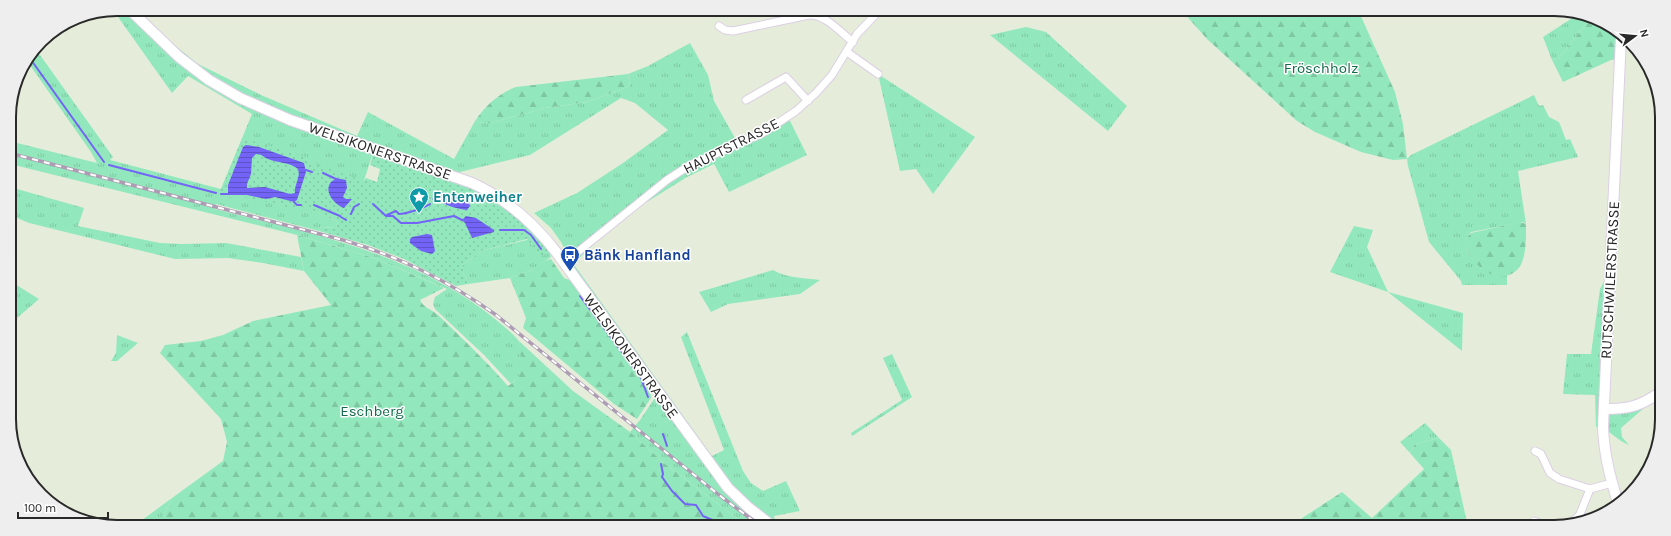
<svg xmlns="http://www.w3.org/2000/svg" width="1671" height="536" font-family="Karla,sans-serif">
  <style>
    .grass { fill: url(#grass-tufts) }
    .forest { fill: url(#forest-firs) }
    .park { fill: url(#park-dots) }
    .water { fill: url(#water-rules); fill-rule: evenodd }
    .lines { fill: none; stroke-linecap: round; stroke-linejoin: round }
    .stream { stroke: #7364f7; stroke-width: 2 }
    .street-casing { stroke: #dccfe4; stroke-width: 9 }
    .secondary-casing { stroke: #dccfe4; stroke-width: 12 }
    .street { stroke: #fff; stroke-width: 7 }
    .secondary { stroke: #fff; stroke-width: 10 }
    .rail-casing { stroke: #ae9cb5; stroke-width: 3.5 }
    .rail { stroke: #fff; stroke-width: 2; stroke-dasharray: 6; stroke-linecap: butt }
    .labels { text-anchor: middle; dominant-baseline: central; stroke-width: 3; stroke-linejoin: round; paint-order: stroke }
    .park-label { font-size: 15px; fill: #146b4b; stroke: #fff }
    .street-label { font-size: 15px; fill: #292929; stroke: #fff }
    .culture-label { font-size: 15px; font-weight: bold; fill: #0d838f; stroke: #fff; text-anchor: start }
    .transit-label { font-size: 15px; font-weight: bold; fill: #164399; stroke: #fff; text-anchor: start }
    .rim { fill: none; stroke: #292929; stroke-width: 2 }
  </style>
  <defs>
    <pattern id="grass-tufts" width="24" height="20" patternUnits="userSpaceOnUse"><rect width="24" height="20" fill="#92e8bc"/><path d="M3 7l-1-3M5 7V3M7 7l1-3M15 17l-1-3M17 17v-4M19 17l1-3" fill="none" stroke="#7ec7a2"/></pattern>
    <pattern id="forest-firs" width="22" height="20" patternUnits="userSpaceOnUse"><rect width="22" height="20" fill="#92e8bc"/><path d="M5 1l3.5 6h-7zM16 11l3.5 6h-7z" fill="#7ec7a2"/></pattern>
    <pattern id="park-dots" width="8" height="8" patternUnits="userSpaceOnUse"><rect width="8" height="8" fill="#92e8bc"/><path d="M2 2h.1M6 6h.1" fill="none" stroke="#7ec7a2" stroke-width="1.8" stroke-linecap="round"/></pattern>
    <pattern id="water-rules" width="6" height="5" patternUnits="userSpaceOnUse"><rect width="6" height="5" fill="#7364f7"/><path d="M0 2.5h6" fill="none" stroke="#5e52c8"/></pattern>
  </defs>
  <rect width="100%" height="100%" fill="#e5edda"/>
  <path class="grass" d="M117,9H137L168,40L198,64L261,95L357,136L368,112L454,159L475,121L483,123H491L545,108L587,102L630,86L628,74L648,66L690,43L708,75L714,101L739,145L788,117L807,155L729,192L714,164L687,177L647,202L644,198L577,260L575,266L712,456L724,450L681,337L687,332L743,471L751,483L763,491L786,481L800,511L774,516L775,521L783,525H746L664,463L630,432L640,420L660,390L577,273L561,242L551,228L534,213L577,193L623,163L668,130L635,103L621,98L530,155L460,172L458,178L374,149L364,181L313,210L338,222L336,228L321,227L319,231L216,204L215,209C316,235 418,254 500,323C506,328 513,334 518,340C522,345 524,369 520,375C518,378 514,381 511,384L484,355L435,309L433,304L435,297L447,289L374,258L297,235L10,164L9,141L97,163L91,152L27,61L35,48L113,157L110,160L221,189L252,114L188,76L172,93L113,10Z
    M1580,13L1591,18L1558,59L1552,60L1543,37Z
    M1026,27L1046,32L1127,106L1108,131L990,35Z
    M878,74L975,137L933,194L916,169L900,171Z
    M1534,95L1539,106L1543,105L1549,117L1559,122L1566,140L1570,139L1578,157L1518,171L1526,224L1523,222L1471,232L1465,240C1466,262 1485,267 1502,275L1507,274V285H1462L1461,281L1429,242L1408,166L1407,159L1411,155Z
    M10,187L84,208L78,226L160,243L182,244L226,243L301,257L304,271L263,263L228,258L175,259L29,223L10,215Z
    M1354,226L1373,230L1367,247L1388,292L1463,313L1462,351L1388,292L1330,272Z
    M539,237L550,251L551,257L532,270L510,278L468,284C467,276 462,276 463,265L481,251Z
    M773,270C787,278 804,278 820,280L800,294L728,304L711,312L699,292Z
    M1610,270L1604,409L1647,401L1644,408L1621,428L1622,437L1629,445C1617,441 1609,428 1596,427L1595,395L1563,394L1567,354H1591L1600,289Z
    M10,281L39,299L10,324Z
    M117,335L138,343L117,361H111L116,353Z
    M892,354L912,397L852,436L851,433L902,400L883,358Z
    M1425,423L1439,438L1415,444L1410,453L1400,442Z
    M172,498L163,516V523H138Z"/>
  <path class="forest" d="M1183,12H1359L1395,92L1403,124L1407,159L1393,160L1361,152L1315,132L1297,121L1207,39Z
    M1591,18L1621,37L1620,59L1611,60L1563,82L1552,60L1558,59Z
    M628,74L630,86L587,102L545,108L491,123H483L475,121C485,106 499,93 516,87Z
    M1520,222L1526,224C1526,235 1527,259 1518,269C1502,286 1478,270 1470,255C1467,251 1464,245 1465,240C1466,238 1469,235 1471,233Z
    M297,235L374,258L444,288L420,300C424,308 431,309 438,315C462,338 486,361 508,386C527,374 522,360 519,341L573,391L630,432L664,463L746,525L163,523V516L172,498L223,461L227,442L221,419L160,353L165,345L201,341L223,335L253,321L331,305L304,271Z
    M551,259L564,278L572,281L650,388L651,398L637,419L614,404L523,328L526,318L510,278L532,270L544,261Z
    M1439,438L1451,450L1468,527L1290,526L1342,492L1372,518L1424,469L1410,453L1415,444Z"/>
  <path class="park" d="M250,140L306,157L315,164L364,181L366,178L377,182L380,169L370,165L374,149L458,178L490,196L524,221L550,251L540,257L527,239L481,251L463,265C462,276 467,276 468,284L456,286L404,259L368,245L319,231L321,227L336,228L338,222L312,210L292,208L259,200L241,197L231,198L219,194L241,141Z"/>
  <path class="water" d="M246,145L259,147L304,163L306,172L297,200L294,202L275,197L266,199L247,195H228V185L243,147ZM256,154C262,154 263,157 268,159C277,163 290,162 298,169C301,177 294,185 295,193L290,194L265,187L247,188V184L251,174L252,158Z
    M336,178L346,180L347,188L343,197L346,199H352L344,208C335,205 323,192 331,182C333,180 335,180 336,178Z
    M438,193C445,191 451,197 458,196L461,200L468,201L470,206L467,210C458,209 444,205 435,199L433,200L432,199Z
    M466,216L476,218L494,230V232L472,238L465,223L462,220Z
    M427,234L432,235L435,251L432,254L421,251L410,243V239L412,237Z"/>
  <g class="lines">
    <path class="stream" d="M29,57L104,162
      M109,165L216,193
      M306,170L312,172
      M323,173L336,179
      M221,194H228
      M294,202L297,205H301
      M373,204L386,216H393L401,223H417L454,216L462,220
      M314,205L340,216
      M351,214L354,207L359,204
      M387,215L396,211L399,214C406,214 424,208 430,204
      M341,217L346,220
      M500,230H524L531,235L541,249
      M580,296L641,378L648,397
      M663,434L667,446
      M661,464L663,474L662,477L672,491L685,504L696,505L703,516L724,525"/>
    <g class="street-casing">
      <path id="street" d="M719,26L725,30L733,31L809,15C825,14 840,32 853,42
        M847,52L878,74
        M746,100L786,77L808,101
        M564,263L667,180L690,165L761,134L796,111L816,93L832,75L857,34L879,11
        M1535,451L1541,454L1550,473L1559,479L1590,489L1612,483
        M1534,521L1551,527
        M1572,523L1580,514L1590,489"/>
    </g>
    <g class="secondary-casing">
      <path id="secondary" d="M129,9L179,57L209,80L240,98L290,120L472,183C507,199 533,222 557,253L728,488L749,508L771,525
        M1604,409C1627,409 1639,407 1659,393
        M1619,505C1610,479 1604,455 1603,427L1621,37"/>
    </g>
    <use href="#street" class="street"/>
    <use href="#secondary" class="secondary"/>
    <g class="rail-casing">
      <path id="rail" d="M9,153L343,240C400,257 447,280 496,315L719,495L759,525"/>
    </g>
    <use href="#rail" class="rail"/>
  </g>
  <defs>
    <g id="sight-pin" transform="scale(1)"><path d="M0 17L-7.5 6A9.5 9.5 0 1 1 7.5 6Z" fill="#0f9aa8" stroke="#fff"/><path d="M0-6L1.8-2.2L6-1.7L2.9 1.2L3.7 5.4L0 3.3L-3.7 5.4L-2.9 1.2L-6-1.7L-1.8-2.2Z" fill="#fff"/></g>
    <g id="bus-pin" transform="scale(1)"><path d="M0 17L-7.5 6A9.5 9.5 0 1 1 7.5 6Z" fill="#1a4fb4" stroke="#fff"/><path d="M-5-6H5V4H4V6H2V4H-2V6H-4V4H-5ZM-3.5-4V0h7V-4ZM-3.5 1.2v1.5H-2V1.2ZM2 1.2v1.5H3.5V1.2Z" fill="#fff"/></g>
  </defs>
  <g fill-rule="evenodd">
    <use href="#sight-pin" x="419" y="197"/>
    <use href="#bus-pin" x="570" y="255"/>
  </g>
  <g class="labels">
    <g class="park-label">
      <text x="1321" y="68">Fröschholz</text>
      <text x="372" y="411">Eschberg</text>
    </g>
    <g class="street-label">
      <text transform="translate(731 146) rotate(-27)">HAUPTSTRASSE</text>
      <text transform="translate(380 151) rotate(19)">WELSIKONERSTRASSE</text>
      <text transform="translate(1610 280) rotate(-87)">RUTSCHWILERSTRASSE</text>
      <text transform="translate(631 356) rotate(54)">WELSIKONERSTRASSE</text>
    </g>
    <g class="culture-label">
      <text x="433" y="197">Entenweiher</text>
    </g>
    <g class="transit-label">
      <text x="584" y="255">Bänk Hanfland</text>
    </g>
  </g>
  <path d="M0 0H1671V536H0ZM117 16H1554A101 101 0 0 1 1655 117V419A101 101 0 0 1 1554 520H117A101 101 0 0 1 16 419V117A101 101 0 0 1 117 16Z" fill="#eee" fill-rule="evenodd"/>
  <path class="rim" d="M117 16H1554A101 101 0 0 1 1655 117V419A101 101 0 0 1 1554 520H117A101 101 0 0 1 16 419V117A101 101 0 0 1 117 16Z"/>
  <g transform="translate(1635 36) rotate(74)" stroke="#ffffff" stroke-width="3" paint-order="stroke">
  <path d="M0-3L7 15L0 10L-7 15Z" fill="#292929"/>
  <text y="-6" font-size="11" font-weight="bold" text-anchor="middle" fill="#292929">N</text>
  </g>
  <path d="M18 512v6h90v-6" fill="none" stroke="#292929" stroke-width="2"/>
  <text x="24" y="512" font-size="12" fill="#292929" stroke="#ffffff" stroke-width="3" paint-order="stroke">100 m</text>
</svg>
